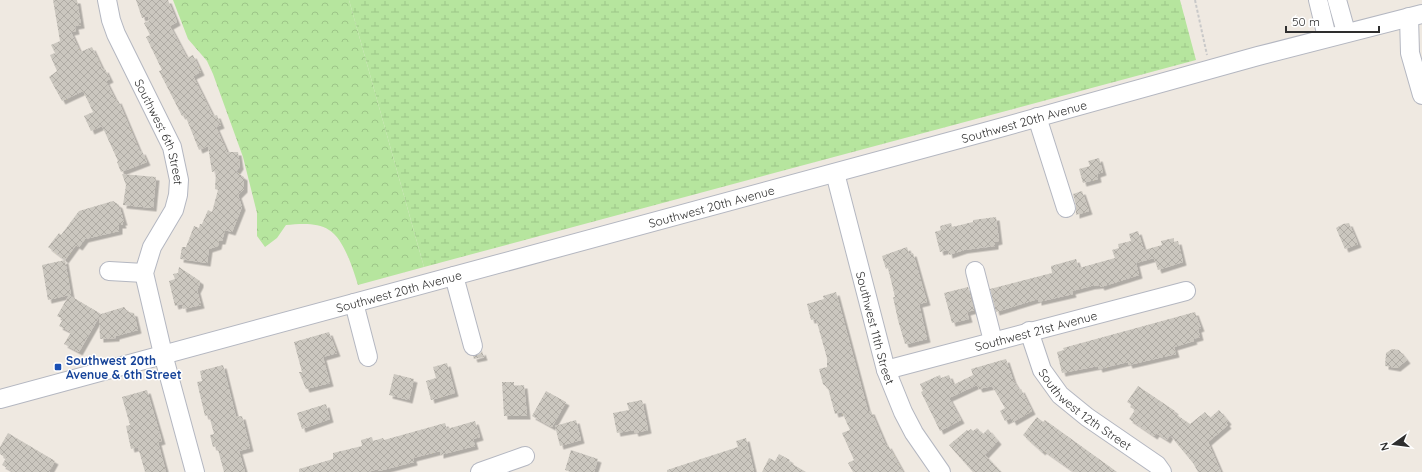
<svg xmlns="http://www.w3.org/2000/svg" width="1422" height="472" font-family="Quicksand,sans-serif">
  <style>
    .forest { fill: url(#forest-crowns) }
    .wetland { fill: url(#wetland-marsh) }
    .building { fill: url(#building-cross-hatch); filter: url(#shadow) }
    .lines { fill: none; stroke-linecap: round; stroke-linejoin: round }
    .minor-casing { stroke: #b4b7c1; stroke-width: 20 }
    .path { stroke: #c9c9c9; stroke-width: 2; stroke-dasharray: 3 2; stroke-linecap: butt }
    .minor { stroke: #fff; stroke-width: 18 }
    .transit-dot { fill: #1a4fb4; stroke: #fff; stroke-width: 1.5 }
    .labels { text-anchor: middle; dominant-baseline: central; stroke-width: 3; stroke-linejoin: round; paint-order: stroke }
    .street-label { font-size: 12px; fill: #2e2e2e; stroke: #fff }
    .transit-label { font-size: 12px; font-weight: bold; fill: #164399; stroke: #fff; text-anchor: start }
  </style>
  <defs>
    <pattern id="forest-crowns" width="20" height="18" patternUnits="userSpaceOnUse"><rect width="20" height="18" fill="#b6e59e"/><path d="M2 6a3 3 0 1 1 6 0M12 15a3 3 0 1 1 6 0" fill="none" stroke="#9dc588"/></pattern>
    <pattern id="wetland-marsh" width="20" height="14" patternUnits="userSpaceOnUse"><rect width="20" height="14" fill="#b6e59e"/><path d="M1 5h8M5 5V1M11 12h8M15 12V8" fill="none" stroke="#9dc588"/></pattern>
    <pattern id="building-cross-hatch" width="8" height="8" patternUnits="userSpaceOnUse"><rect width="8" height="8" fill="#cbc7bf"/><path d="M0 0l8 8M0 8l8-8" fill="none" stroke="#afaba4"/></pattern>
    <filter id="shadow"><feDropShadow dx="3.5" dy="3.5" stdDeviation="0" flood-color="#0004"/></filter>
  </defs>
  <rect width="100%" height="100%" fill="#efe9e1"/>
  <path class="forest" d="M173,0H349L424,267L358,285C353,269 344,239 329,230C317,222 300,224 286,225L277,238L265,247L257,236V213L243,157L213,74L207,61L188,39Z"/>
  <path class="wetland" d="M349,0H1180L1196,60L424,267Z"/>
  <path class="building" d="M53,0H77L81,25L75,26L76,31L71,32L80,52L92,47L103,70L105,69L110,79L106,81L116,101L118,100L140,152L142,151L147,162L121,172L117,162L118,161L102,126L91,131L84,116L93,112L83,91L62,101L49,77L57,71L50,55L55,53L51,45L60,41Z
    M136,0H168L177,22L170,26L187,58L193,55L201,72L193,76L213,116L217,115L221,125L216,127L227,152H238L240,166L236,172L244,177V189L238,195L242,207L232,232L225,230L222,241H219L218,246L209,249L207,263L180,259L182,247H186L194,226L199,228L200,224H202L208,210L212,212L218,190L215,189L216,171L212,172L208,146L199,150L185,115L182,116L159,71L162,70L146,37L150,35L144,23L149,21L148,16L142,18Z
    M1099,158L1103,172L1097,174L1098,179L1083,183L1079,169L1090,166L1088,161Z
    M122,174L156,177L153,208L123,205L126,185Z
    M1082,191L1089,211L1076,215V205L1073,194Z
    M113,201L119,205L124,222H122L123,225H119V231L85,239L79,247L76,245L65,260L48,247L59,233L61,235L79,211Z
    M996,217L999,241L995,242V246L964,250L949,255L948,250L940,252L935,232L941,230L940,226L951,223L952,227L973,222V220Z
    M1349,223L1358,244L1345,249L1336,228L1343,224Z
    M1138,231L1144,250L1162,245L1161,241L1174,238V242L1178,241L1183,262L1158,270L1154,258L1136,263L1139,275L1101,287L1100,285L1091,286L1072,291L1073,294L1060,297L1038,302V299L996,312L990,289L1052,273L1051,266L1076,259L1079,268L1115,258L1112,250L1119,248L1118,244L1131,241L1129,234Z
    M907,247L909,254L913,253L927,302L919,304L927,339L907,344H905L898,320L893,297H895L888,268L886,269L882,256Z
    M65,260L71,295H69L101,314L124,307L128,312L134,313L138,330L116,336V338L100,339L99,317L79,352L64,344L71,332L59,326L63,319L57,316L69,295L48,300L42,265Z
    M179,267L200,281V284L197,290L201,305L183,309L182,304L175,306L169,281L175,279L173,274L178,273Z
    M968,287L974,310L967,312L969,319L952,323L944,293Z
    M836,292L868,411H871L886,446L888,445L903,472H853L848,463L854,460L842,433L850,430L842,412L835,414L828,388L823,384L819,369L827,367V358L816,319L811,320L807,304L824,299L823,296Z
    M1195,312L1201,328L1198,329L1200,337L1193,339L1194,341L1174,347L1176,354L1129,365L1128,362L1099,369L1098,366L1062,373L1057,352L1064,350L1063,348Z
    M329,332L337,353L323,357L330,383L306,389L299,372H302L294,342Z
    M1392,349L1399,350L1407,360L1397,368L1385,366L1386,353Z
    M482,351L484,357L474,359L473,356L480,354Z
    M1006,359L1013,380L1019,390L1021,389L1032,411L1013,422L1011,418L1005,421L1000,411L1005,408L992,386L979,389L977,385L949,398L961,420L940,431L921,392L923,391L920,384L940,375L941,378L949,375L953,385L973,375L971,369Z
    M447,363L455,393L431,400L426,381L436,378L433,367Z
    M223,365L236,417L242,416L250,448L239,451L245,472H224L217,446L213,447L210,435L214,434L209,415L205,416L197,382L202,381L200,371Z
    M394,374L414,379L409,400L389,395Z
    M502,382H514V386L524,385L527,416H504Z
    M1138,386L1175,411L1174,413L1190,424L1205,412L1210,418L1219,410L1228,421L1226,423L1228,425L1208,442L1221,472H1198L1193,463L1170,435L1167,440L1156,433L1154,436L1129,419L1135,410L1130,407L1132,405L1127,402Z
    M147,390L162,441L158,442L166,472H145L138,447L131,449L126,426L130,425L122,397Z
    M546,391L566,402L552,427L532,416Z
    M642,400L648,430L635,433L634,430L617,433L613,413L629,410L627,403Z
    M326,404L330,419L302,429L297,413Z
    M1037,417L1043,422L1045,420L1117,472H1074L1043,450L1042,452L1023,435Z
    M576,420L581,440L560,446L555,426Z
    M475,421L480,437L473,439L475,446L440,455V451L413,458L414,462L379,471L378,469L368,472H299V469L333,459V453L362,446L361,440L372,437L373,441L383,438L384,440L445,423L447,429Z
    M977,428L983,434L988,429L998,441L985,455L1001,472H973L949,445L967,430L968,431L971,429L973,431Z
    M8,433L55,461L49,472H14L2,465L6,458L0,454V447Z
    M746,438L754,472H667V470L738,447L736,441Z
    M571,450L598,459L594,472H572L565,470Z
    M779,454L790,460L789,462L806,472H762L769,458L775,461Z"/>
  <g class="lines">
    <g class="minor-casing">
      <g id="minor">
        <path id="s1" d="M107,0L111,20L116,34L172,147L179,180L178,195L174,210L152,247L144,273L163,354L195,472"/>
        <path d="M1318,0L1327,37"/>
        <path d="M1337,0L1346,32"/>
        <path d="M1409,17L1410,53L1422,95"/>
        <path d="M1037,117L1066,208"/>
        <path id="s2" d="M835,173L886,370L903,412L914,433L941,472"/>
        <path d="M109,271L144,273"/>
        <path d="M975,271L993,341"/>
        <path d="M454,276L473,346"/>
        <path d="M354,303L368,357"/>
        <path id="s3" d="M1029,331L1042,370L1060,395L1087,417L1157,465L1162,472"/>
        <path id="s4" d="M886,370L1186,291"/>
        <path id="s5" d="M0,399L985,132L1258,56L1422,14"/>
        <path d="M480,472L525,456"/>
      </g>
    </g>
    <path class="path" d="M1195,0L1207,55"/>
    <use href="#minor" class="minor"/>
  </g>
  <rect class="transit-dot" x="54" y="363" width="8" height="8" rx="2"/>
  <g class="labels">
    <g class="street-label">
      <text stroke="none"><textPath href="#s5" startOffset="1061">Southwest 20th Avenue</textPath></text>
      <text stroke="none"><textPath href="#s1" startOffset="143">Southwest 6th Street</textPath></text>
      <text stroke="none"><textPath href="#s5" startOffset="737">Southwest 20th Avenue</textPath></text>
      <text stroke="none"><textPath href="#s5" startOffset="413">Southwest 20th Avenue</textPath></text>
      <text stroke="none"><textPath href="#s2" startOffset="160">Southwest 11th Street</textPath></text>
      <text stroke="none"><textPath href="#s4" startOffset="155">Southwest 21st Avenue</textPath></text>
      <text stroke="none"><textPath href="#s3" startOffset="100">Southwest 12th Street</textPath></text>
    </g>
    <g class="transit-label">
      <text x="66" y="360">Southwest 20th<tspan x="66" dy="14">Avenue &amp; 6th Street</tspan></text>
    </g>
  </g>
  <g transform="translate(1394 444) rotate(256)" stroke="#ffffff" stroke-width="3" paint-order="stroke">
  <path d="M0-3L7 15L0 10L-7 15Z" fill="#2e2e2e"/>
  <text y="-6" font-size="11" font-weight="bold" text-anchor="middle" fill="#2e2e2e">N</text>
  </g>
  <path d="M1286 26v6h93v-6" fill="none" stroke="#2e2e2e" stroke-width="2"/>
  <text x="1292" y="26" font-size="12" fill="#2e2e2e" stroke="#ffffff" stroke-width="3" paint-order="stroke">50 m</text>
</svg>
